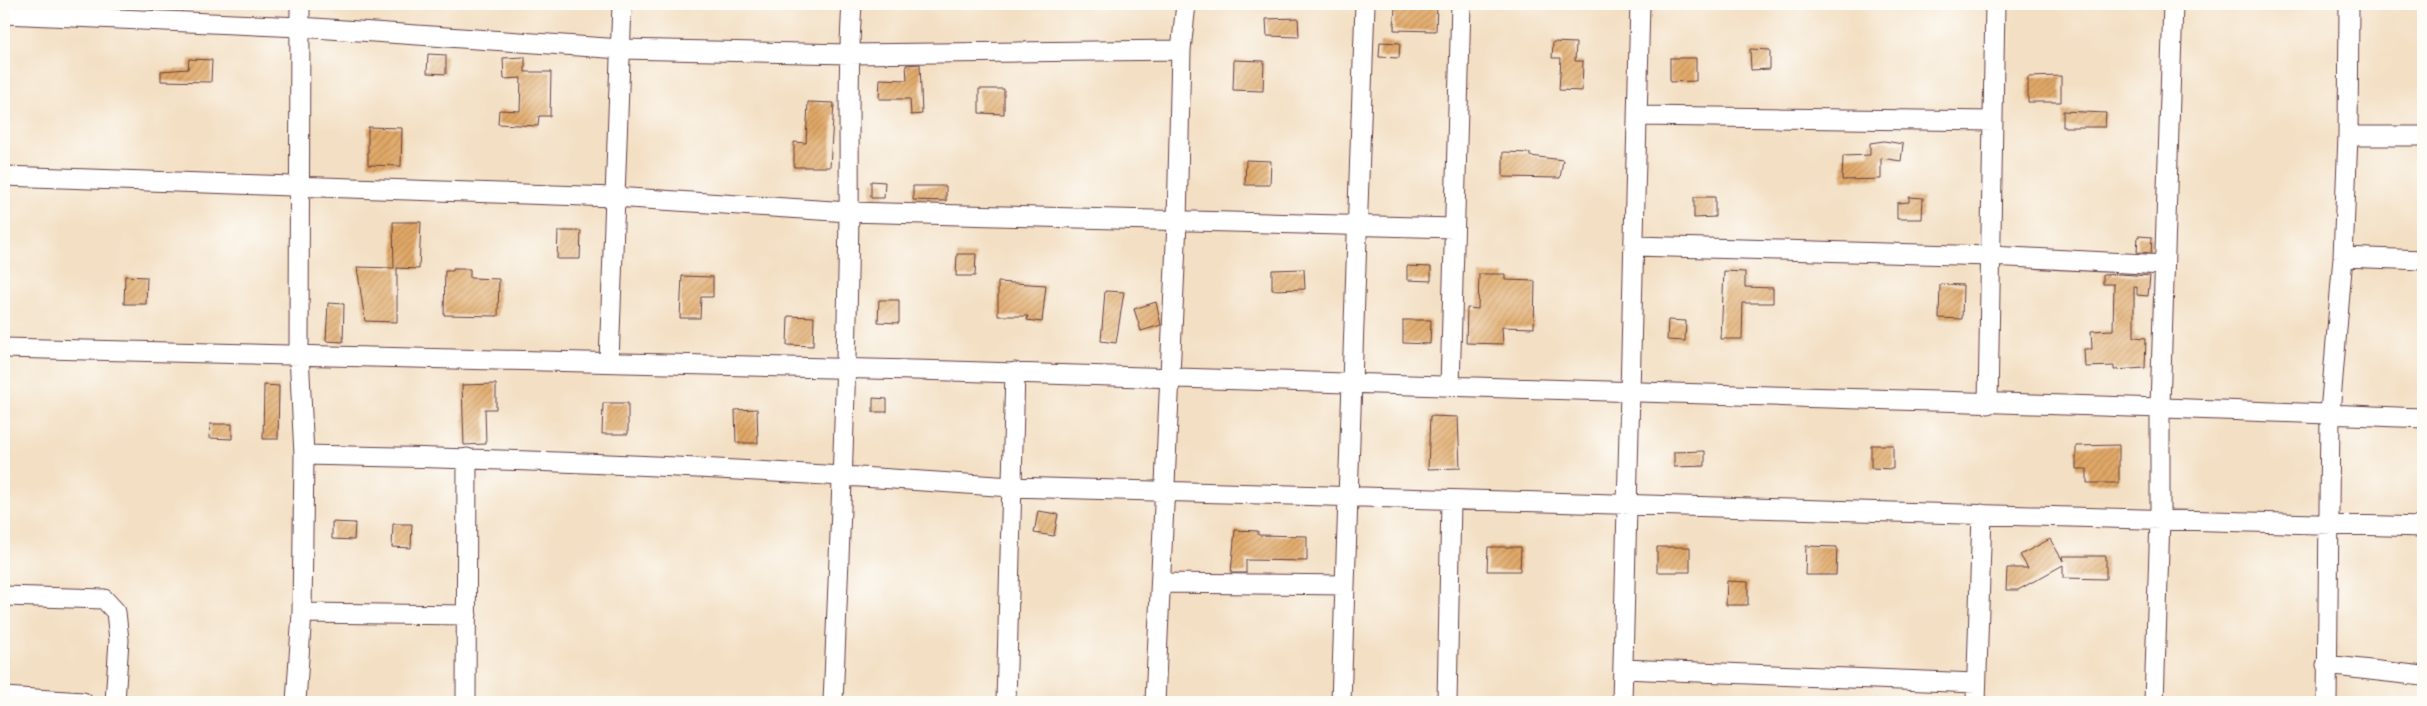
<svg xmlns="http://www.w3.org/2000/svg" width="2427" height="706" font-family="'Playpen Sans',sans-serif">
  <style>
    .building { fill: url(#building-hatch) }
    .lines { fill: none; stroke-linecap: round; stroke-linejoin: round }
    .street-casing { stroke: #633c42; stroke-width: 21 }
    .street { stroke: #fff; stroke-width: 19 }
  </style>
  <defs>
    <pattern id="building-hatch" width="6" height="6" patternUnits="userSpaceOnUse" patternTransform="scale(1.25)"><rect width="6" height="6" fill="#e1a967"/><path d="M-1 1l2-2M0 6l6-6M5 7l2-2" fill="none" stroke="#b88955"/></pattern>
  </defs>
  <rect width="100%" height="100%" fill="#fdfcf7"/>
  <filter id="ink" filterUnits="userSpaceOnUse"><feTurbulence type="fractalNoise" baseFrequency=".02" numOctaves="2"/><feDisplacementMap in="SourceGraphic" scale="10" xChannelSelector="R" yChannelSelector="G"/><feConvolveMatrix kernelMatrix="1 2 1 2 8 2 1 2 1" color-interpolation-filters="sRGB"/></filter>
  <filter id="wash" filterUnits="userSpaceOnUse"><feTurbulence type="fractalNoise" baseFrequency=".0096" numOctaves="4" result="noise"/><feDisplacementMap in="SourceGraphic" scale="20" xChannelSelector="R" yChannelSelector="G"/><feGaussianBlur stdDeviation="1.12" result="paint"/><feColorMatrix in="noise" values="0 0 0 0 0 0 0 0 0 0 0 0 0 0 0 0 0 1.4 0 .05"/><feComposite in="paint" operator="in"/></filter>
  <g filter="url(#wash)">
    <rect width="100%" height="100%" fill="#f3dfc3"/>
    <g id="blocks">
      <path class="building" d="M1395,4H1437L1436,31L1394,30Z
        M1298,18L1299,37L1267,36L1266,19Z
        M1380,42L1400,43L1399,58L1379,57Z
        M1553,42L1576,43L1575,61H1583L1582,91L1559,90L1561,58H1552Z
        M1750,49L1770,50V69L1751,70Z
        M428,54L446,55V74L427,73Z
        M525,57V72H551L550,116H539L538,126L498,124L499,110L520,111L521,78L504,79L503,58Z
        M1670,58H1696V81L1670,82Z
        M189,59L212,60L211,82L161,81V71L188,69Z
        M1234,60L1264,61L1263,91L1233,90Z
        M920,64L922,114L911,115L910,99H879L880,79L907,80L906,65Z
        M2061,76V102H2028V77Z
        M979,89H1004V114L979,113Z
        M808,102L834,103L830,167H794V142L806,143Z
        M2063,111L2106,113L2105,127H2063Z
        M368,127L402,128L401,166L368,165Z
        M1884,141L1903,144L1901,161L1881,158V179L1842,180L1843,156L1870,155V143Z
        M1503,152L1530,153V156L1563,160L1560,178L1503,177Z
        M1246,160L1271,161L1270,185H1245Z
        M871,181L885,182L884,198H871Z
        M913,186H946V201L913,200Z
        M1694,197H1715V217L1694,218Z
        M1909,197L1923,198L1922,219H1897V203L1909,202Z
        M393,222H421L419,269L397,268V322L365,321L357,267L394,268Z
        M558,231H581L580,259H557Z
        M2138,236L2152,237L2151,253L2137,252Z
        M957,254H976L975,276H956Z
        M1407,266L1431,267V281L1407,280Z
        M453,269H470V278L499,279L498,316L444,315L445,271H453Z
        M1304,269L1305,289L1272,290V270Z
        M1724,271L1745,272V287L1773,288V303H1743L1742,339H1721Z
        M1479,274H1505V280L1535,281L1534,328L1502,327L1503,344L1466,343L1467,308L1478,309Z
        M2119,274L2150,276L2148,296L2137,295V286H2134V337L2146,338L2145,368L2114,370V366L2085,367L2084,349H2092L2091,331L2113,330L2114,284H2103V275Z
        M125,276L147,277L146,304H124Z
        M682,276L713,277V297H701L700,318H680Z
        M998,282L1046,285L1042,322L1027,320L1028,316H998Z
        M1940,284L1963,285L1962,319L1939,318Z
        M1105,291L1124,292L1116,343L1101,341Z
        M879,300H899V323L878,322Z
        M1156,302L1161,325L1141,331L1134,309Z
        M328,303L344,304L343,342L326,341Z
        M788,316L814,317L813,346L787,345Z
        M1403,320H1431L1430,344L1403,343Z
        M1668,320L1686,321L1685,341L1667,340Z
        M496,384V409H485L486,444L464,445L462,385Z
        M264,385L279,386L278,439H263Z
        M873,398L887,399V412H873Z
        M603,403H628V434H602Z
        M757,409L758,443H736L735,410Z
        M1430,416L1458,417L1460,468L1428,469Z
        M210,424H232V439L209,438Z
        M1871,445H1893V469L1871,468Z
        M2119,445V483H2087V469H2076V446Z
        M1705,451V466L1674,467V452Z
        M1038,511L1058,514L1054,536L1034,533Z
        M332,522L355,523L354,540L332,539Z
        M393,524H412L411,548L392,547Z
        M1235,530L1258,531V535L1307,536V561L1246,560V573H1231Z
        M2050,539L2063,561L2062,556H2106V579L2063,578V565L2018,590H2006L2007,568H2028L2020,555Z
        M1806,546L1837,547L1836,575H1805Z
        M1488,547H1521L1520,571H1487Z
        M1657,547H1690V572H1657Z
        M1727,581L1748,582V605H1726Z"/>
    </g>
  </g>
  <g filter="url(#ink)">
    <use href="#blocks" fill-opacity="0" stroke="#633c42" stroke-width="1"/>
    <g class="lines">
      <g class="street-casing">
        <path id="street" d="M4,14L300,27L621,49L849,54L1181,50
          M1639,116L1993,121
          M2348,136H2423
          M4,176L614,197L849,212L1454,228
          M1635,246L1990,256L2164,265
          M2343,257L2423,260
          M4,348C571,359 1139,376 1706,394C1945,402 2184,407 2423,418
          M609,362L622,4
          M1450,386L1461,4
          M1988,404L1995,4
          M304,455C540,459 776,470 1011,487L2423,527
          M1161,583L1345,585
          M4,596L104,599L116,612L119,640L115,702
          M302,613L467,615
          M2326,665L2423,676
          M1623,669L1976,683
          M4,697L83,702
          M296,702L302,613L304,455L299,354L300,4
          M466,702L467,458
          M833,702C840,539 847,375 849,211C850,142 847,73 852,4
          M1006,702L1015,372
          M1155,702L1177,222L1181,50L1186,4
          M1341,702L1365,4
          M1447,702L1451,501
          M1622,702L1640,4
          M1976,702L1982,514
          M2154,702L2160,519V406L2173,4
          M2327,702L2330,413L2343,257L2348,136L2349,4"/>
      </g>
      <use href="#street" class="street"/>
    </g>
  </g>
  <rect width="2427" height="706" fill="none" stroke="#fdfcf7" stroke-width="20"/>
</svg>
